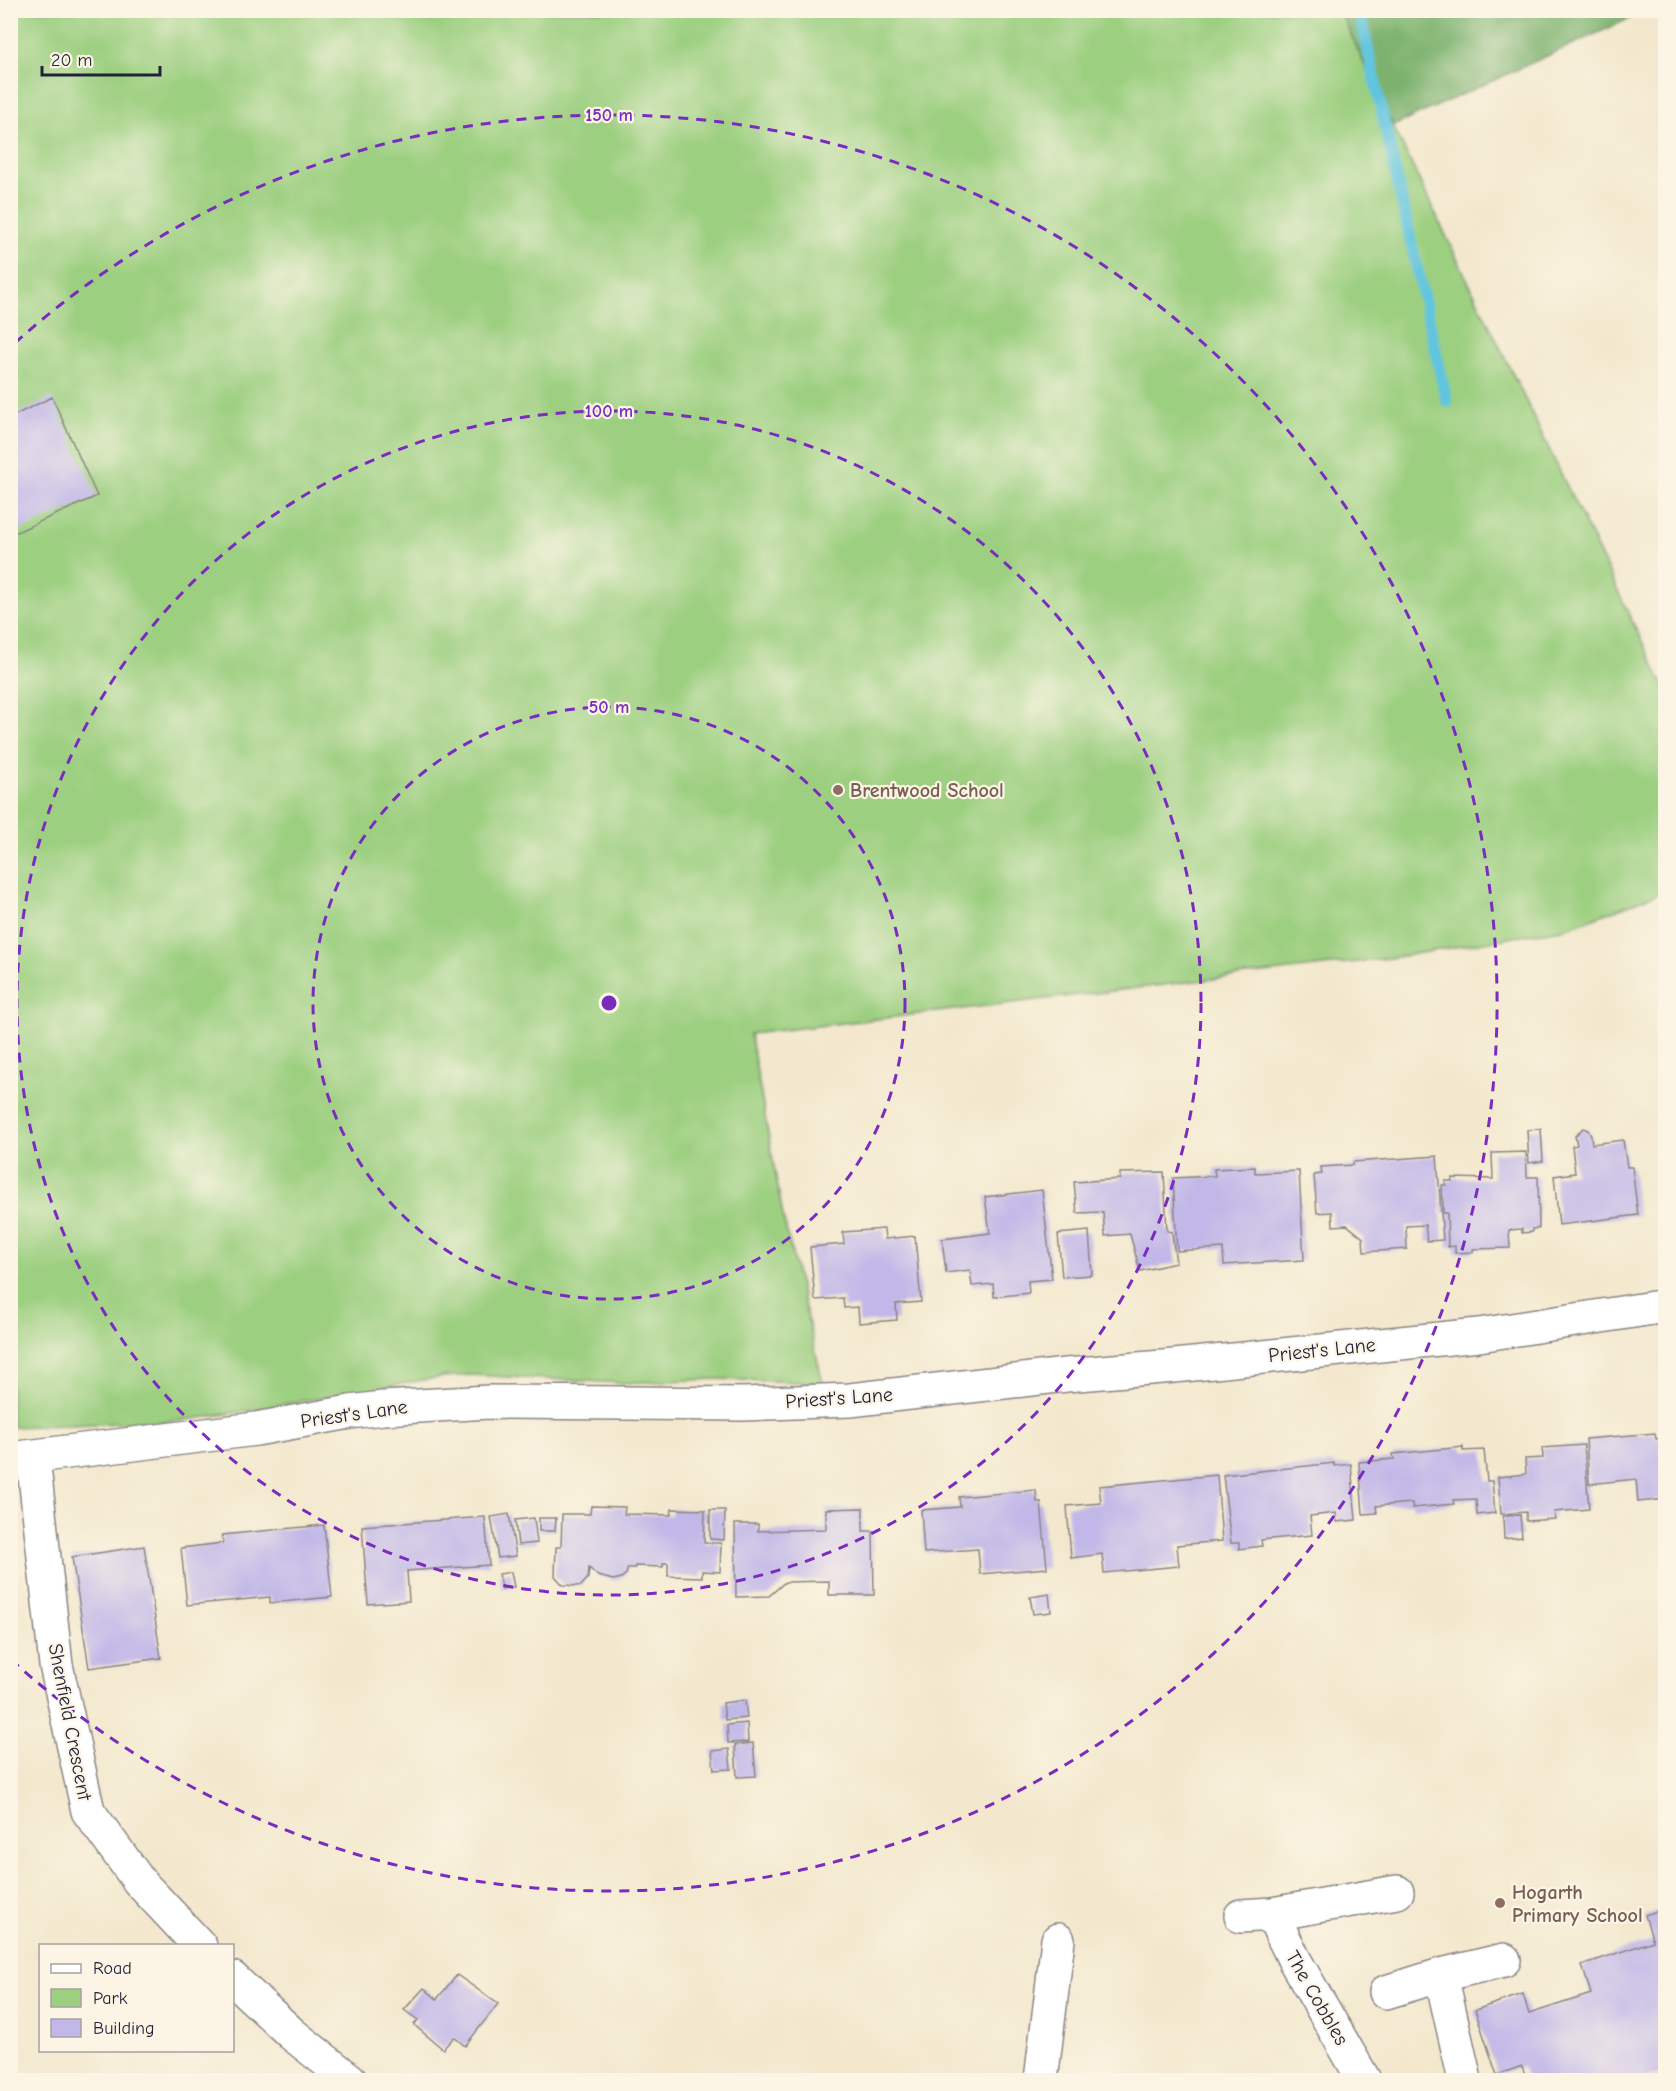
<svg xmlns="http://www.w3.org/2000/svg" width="1676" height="2091" font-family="'Comic Neue',sans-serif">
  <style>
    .green { fill: #9ccf80; stroke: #5f785e; stroke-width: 1.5 }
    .forest { fill: #7db26e; stroke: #506a54; stroke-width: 1.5 }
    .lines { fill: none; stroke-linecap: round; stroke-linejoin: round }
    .stream { stroke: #60c5de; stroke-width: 12 }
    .building { fill: #c1b7e8 }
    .minor-casing { stroke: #8a8584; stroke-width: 36 }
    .minor { stroke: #fff; stroke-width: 33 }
    .ring { fill: none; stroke: #7b2cbf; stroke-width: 3; stroke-dasharray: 10 8 }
    .education-dot { fill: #8d6e63; stroke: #fcf5e5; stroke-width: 2 }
    .labels { text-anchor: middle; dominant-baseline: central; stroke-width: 4.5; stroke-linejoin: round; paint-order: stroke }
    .education-label { font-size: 20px; font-weight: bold; fill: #785e54; stroke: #fcf5e5; text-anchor: start }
    .street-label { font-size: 20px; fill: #22223b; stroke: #fcf5e5 }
    .centre { fill: #7b2cbf; stroke: #fcf5e5; stroke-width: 3 }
    .ring-label { font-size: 18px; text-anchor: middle; font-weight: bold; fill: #7b2cbf; stroke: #fcf5e5; stroke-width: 4.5; stroke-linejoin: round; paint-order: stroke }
  </style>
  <rect width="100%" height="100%" fill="#fcf5e5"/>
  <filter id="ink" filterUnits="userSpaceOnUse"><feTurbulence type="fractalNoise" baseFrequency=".0167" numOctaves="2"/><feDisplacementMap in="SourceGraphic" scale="12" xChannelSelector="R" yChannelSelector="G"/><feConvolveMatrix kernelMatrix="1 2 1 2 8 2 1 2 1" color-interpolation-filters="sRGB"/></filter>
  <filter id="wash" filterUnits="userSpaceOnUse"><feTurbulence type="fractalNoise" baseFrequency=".008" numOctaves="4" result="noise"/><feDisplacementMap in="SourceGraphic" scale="24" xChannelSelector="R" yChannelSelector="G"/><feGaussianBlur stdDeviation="1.35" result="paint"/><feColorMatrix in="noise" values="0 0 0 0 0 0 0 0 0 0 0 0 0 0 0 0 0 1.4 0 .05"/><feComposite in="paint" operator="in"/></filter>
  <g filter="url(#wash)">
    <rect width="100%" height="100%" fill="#f3e8cd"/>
    <path class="green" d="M10,11H1340L1393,126L1665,689V891L1567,928L1391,958L750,1034L783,1216L823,1383L717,1379L621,1383L472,1375L441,1377L228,1414L179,1421L11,1427Z"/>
    <path class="forest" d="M1340,11H1646L1393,126Z"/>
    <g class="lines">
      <path class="stream" d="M1359,10L1447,402"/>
    </g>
    <g id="blocks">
      <path class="building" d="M52,397L97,496L10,535V411L13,416Z
        M1583,1128L1588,1130L1591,1136L1592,1144L1623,1140L1627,1167H1632L1638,1215L1559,1225L1554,1176L1575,1173L1572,1146L1577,1145L1575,1136Z
        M1541,1129L1543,1161L1529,1163L1527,1130Z
        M1526,1152L1527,1177H1538L1539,1228L1532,1229V1232L1522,1233V1229L1509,1230L1510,1248L1473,1249V1252L1455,1253V1246L1448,1247L1447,1213H1443L1442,1185H1446L1445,1181H1452V1178L1493,1179L1492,1153Z
        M1437,1156L1443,1240L1427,1241L1425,1225L1406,1226L1407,1249L1364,1252L1363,1238L1347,1225L1333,1226L1332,1212L1317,1213L1314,1175L1322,1174L1321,1167L1353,1165V1162Z
        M1255,1167V1173L1299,1171L1304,1260L1224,1265L1223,1248L1177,1251L1173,1178L1215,1176L1214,1169Z
        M1164,1172L1167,1231L1172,1232L1176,1263L1140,1271L1130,1234L1105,1236L1103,1212L1077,1213L1074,1182L1120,1179V1173Z
        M1042,1190L1052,1279L1028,1281L1029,1293L994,1297L993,1284L972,1286L970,1270L946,1273L942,1239L990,1233L985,1197Z
        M884,1229L885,1239L915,1236L921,1302L896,1304L897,1320L859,1323L858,1307L844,1308L843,1298L815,1300L810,1247L844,1244L843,1232Z
        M1089,1231L1092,1275L1062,1277L1058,1234Z
        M1655,1433L1656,1439L1666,1438V1499L1638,1502L1636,1479L1589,1484L1586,1439Z
        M1584,1445L1589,1509L1554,1512L1555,1519L1526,1521V1512L1501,1514L1498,1477L1526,1474L1525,1459L1543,1458L1542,1448Z
        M1463,1447V1451L1484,1450L1487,1481H1492L1495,1513L1477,1515L1476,1499L1453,1500L1454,1504L1413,1508L1412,1503L1376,1506L1377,1513L1363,1514L1359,1462L1394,1459L1393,1454Z
        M1334,1463V1466L1351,1464L1356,1520L1337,1522L1336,1513L1310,1516L1312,1535L1261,1540L1262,1546L1239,1549V1543H1231L1223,1475Z
        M1217,1475L1222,1541L1177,1545L1179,1566L1104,1573L1102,1554L1071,1558L1067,1506L1101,1503L1099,1486Z
        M1036,1490L1037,1502H1041L1047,1568L980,1574L978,1549L924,1553L921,1510L960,1507L959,1497Z
        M591,1506L625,1507L624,1514L671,1515L672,1509L705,1510L704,1543H721L720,1572L702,1571V1577L668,1576V1563H663V1567L635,1566V1568H628L626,1574L621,1578L613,1580L598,1576L589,1568L588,1578L581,1586L563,1585L555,1576L556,1547H561L562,1514H590Z
        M863,1508V1531H873L874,1595H829V1581L785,1582L769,1596L736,1597L735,1524H758V1531L826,1529V1509Z
        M710,1510H725L724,1540L710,1539Z
        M509,1514L516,1556L498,1558L491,1517Z
        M1520,1515L1522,1537L1504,1539L1503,1516Z
        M485,1517L489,1565L407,1571L409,1601L368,1604L362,1526Z
        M534,1518L537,1543L518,1545L515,1520Z
        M539,1518H556L555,1531H539Z
        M324,1525L332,1597L270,1603V1597L187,1605L181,1548L223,1543L222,1535Z
        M144,1546L161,1658L89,1668L72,1557Z
        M511,1572L514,1587L502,1589L499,1574Z
        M1049,1594L1051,1612L1033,1614L1030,1597Z
        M745,1700L747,1718L725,1720L723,1703Z
        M747,1723L748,1742L728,1743L727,1725Z
        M753,1743L756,1776L737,1777L735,1745Z
        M729,1749L731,1769L714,1770L712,1751Z
        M1666,1908V2072L1639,2080H1527L1522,2066L1497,2075L1475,2010L1523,1994L1529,2014L1591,1994L1582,1965L1653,1941L1645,1915Z
        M457,1975L498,2004L465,2046L454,2037L443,2049L414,2025L418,2020L404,2010L424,1988L437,1999Z"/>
    </g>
  </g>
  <g filter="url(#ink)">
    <use href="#blocks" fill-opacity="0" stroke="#8a8584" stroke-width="1.5"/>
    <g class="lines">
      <g class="minor-casing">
        <path id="minor" d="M33,1458L56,1665L88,1811L139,1881L200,1946
          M10,1459L256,1429L350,1412L383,1408L489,1402L743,1404L850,1400L1066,1375L1174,1366L1479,1335L1666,1306
          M1272,1914L1295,1961L1364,2080
          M1241,1916L1272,1914L1397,1892
          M1441,1975L1465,2080
          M232,1978L292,2034L350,2080
          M1386,1992L1441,1975L1504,1960
          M1041,2080L1058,1940"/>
      </g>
      <use href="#minor" class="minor"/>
    </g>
  </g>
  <g class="ring">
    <circle cx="609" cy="1003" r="296"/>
    <circle cx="609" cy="1003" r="592"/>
    <path d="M15 343A888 888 0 1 1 15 1663"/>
  </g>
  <g class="education-dot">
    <circle cx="838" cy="790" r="6"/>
    <circle cx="1500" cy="1903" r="6"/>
  </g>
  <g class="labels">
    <g class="education-label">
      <text x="850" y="790">Brentwood School</text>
      <text x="1512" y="1892">Hogarth<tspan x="1512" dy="23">Primary School</tspan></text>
    </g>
    <g class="street-label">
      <text transform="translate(1322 1350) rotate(-6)">Priest's Lane</text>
      <text transform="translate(839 1398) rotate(-4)">Priest's Lane</text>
      <text transform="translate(354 1414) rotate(-8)">Priest's Lane</text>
      <text transform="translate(70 1722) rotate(79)">Shenfield Crescent</text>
      <text transform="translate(1317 1998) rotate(60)">The Cobbles</text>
    </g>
  </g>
  <circle cx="609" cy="1003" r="9" class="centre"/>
  <g class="ring-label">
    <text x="609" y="121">150 m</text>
    <text x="609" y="417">100 m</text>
    <text x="609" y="713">50 m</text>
  </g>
  <rect width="1676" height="2091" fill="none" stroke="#fcf5e5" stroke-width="36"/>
  <rect x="39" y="1944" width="195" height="108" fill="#fcf5e5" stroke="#a5a1a1" stroke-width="1.5"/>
  <rect x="51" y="1964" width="30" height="9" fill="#ffffff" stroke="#a5a1a1" stroke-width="1.5"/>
  <text x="93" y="1974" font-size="18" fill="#22223b">Road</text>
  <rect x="51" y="1989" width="30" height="18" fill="#9ccf80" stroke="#a5a1a1" stroke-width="1.5"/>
  <text x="93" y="2004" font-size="18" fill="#22223b">Park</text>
  <rect x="51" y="2019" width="30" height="18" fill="#c1b7e8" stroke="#a5a1a1" stroke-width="1.5"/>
  <text x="93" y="2034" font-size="18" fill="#22223b">Building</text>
  <path d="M42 66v9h118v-9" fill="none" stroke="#22223b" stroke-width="3"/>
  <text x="51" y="66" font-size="18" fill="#22223b" stroke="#fcf5e5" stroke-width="4.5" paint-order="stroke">20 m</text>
</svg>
